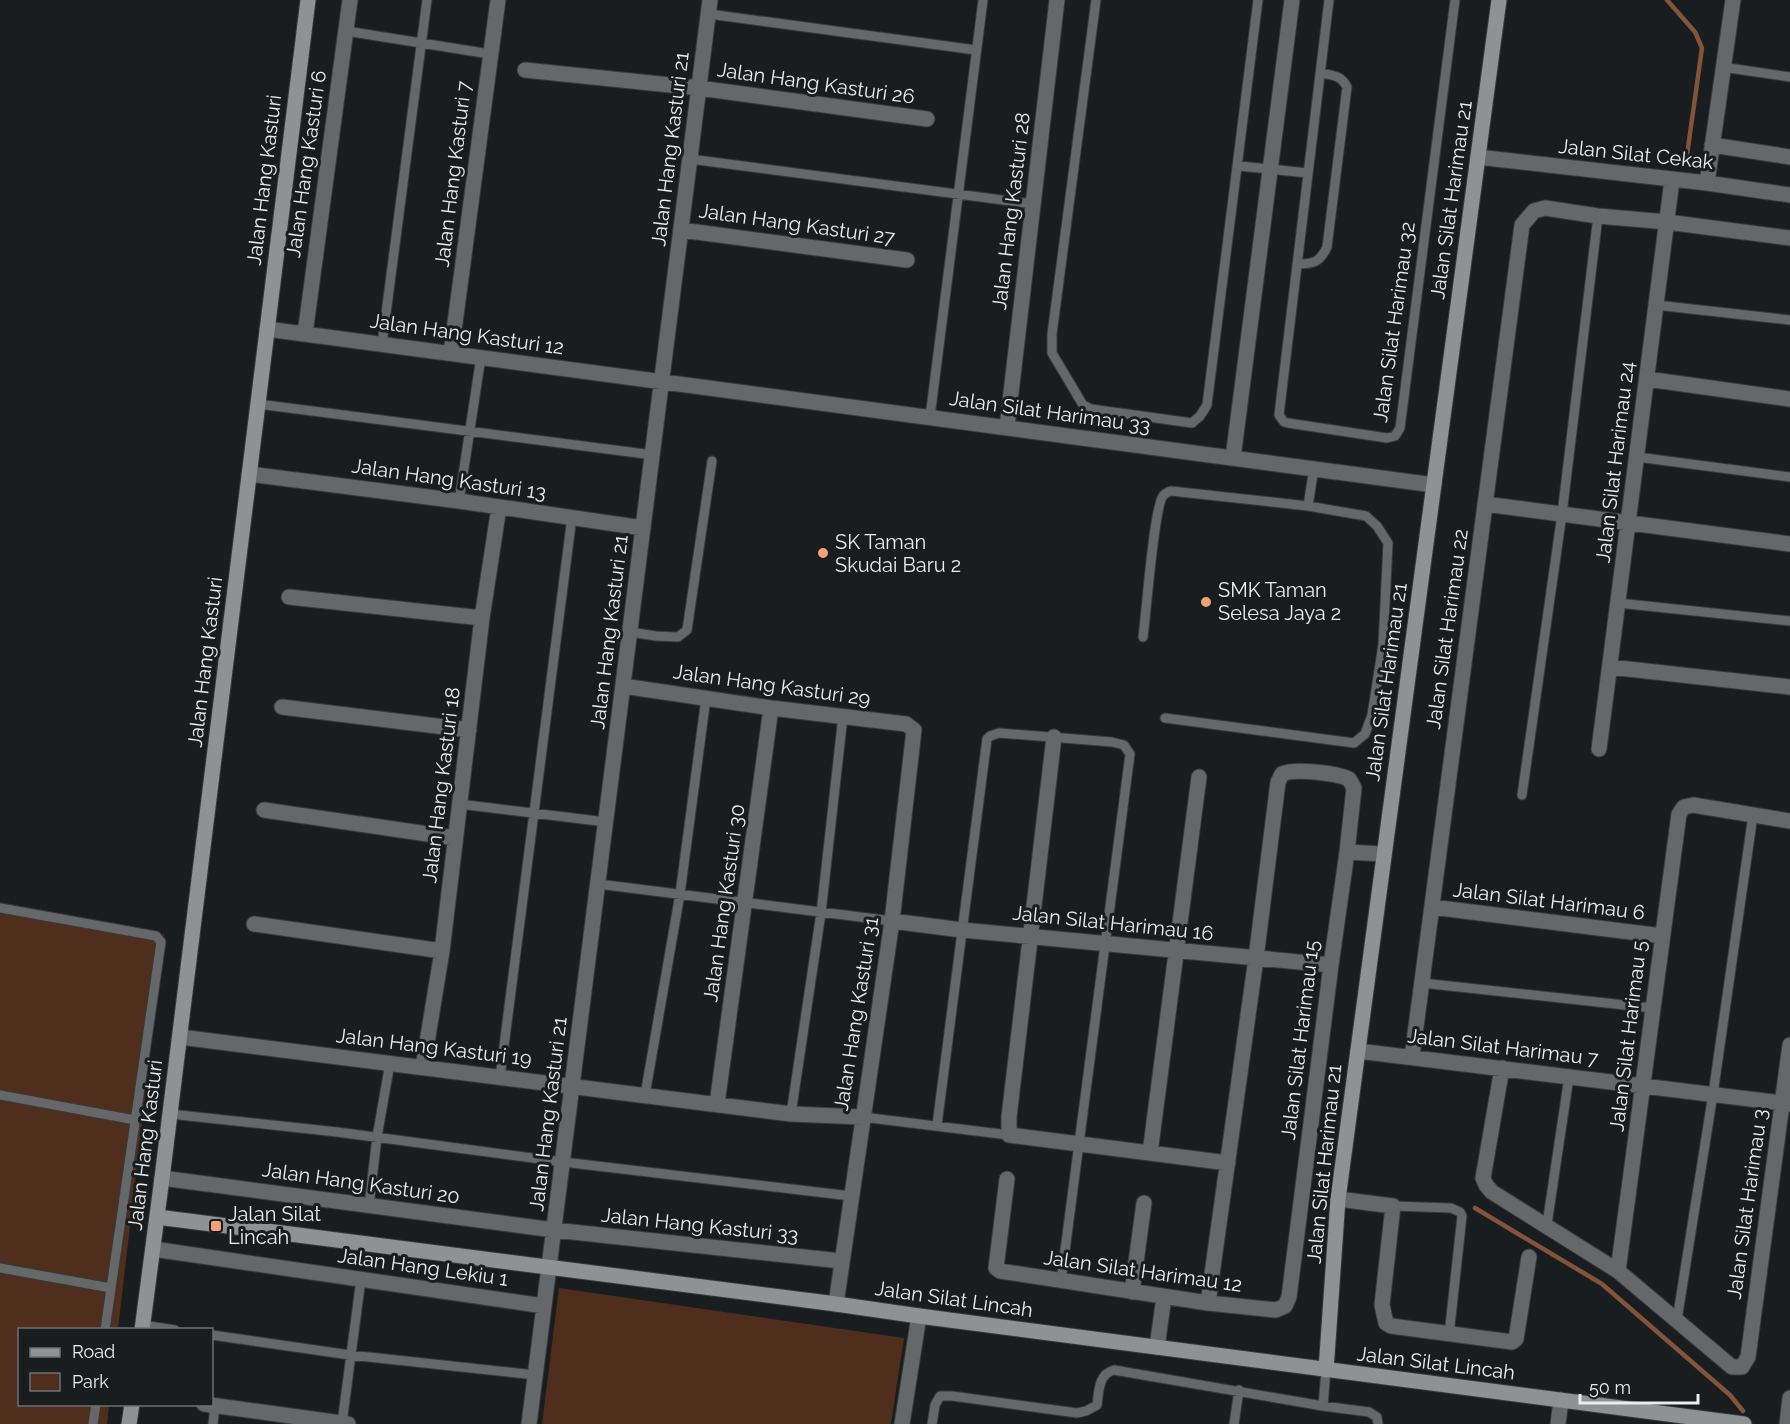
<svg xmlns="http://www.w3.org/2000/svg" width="1790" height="1424" font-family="Raleway,sans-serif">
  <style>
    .green { fill: #4f2e1d }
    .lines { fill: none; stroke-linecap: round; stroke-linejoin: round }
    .stream { stroke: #83543c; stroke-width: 4.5 }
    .lane-casing { stroke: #363a3c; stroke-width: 11 }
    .street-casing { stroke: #363a3c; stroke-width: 17 }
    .secondary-casing { stroke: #363a3c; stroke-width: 17 }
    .lane { stroke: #656768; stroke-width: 9 }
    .street { stroke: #656768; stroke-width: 15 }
    .secondary { stroke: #8f9294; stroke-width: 15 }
    .poi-dot { fill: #f1a27b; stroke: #191d1f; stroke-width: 2 }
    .labels { text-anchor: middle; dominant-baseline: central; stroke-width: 6; stroke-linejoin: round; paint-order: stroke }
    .street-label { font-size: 20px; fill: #eaecee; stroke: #191d1f }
    .poi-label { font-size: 20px; fill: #eaecee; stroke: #191d1f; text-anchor: start }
  </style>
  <rect width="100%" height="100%" fill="#191d1f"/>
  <path class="green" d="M0,902L164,934L118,1329L20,1330V1404L109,1405L107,1424H0Z
    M559,1288L904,1338L891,1424H542Z"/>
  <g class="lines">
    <path class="stream" d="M1667,0L1695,32L1702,48L1687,155
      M1475,1208L1602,1284L1730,1395L1743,1411"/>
    <g class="lane-casing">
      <path id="lane" d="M1096,0L1052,334V353L1083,405L1091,409L1192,423L1200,416L1207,405L1258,0
        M1329,0L1279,415L1284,422L1288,423L1387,438L1395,436L1400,428L1455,0
        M709,14L976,50
        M346,31L490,54
        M1722,67L1790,77
        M690,159L1033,204
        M1239,166L1308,173
        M1297,264C1314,264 1320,262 1327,247L1347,87C1341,75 1332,75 1320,73
        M1656,305L1790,320
        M382,344L427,0
        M258,404L653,455
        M930,417L983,0
        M1637,457L1790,477
        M459,501L481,357
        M1618,603L1790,621
        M630,632L656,636L678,637L687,630L712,461
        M1143,637C1146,616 1154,507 1163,496C1165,493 1168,492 1171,491L1308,506
        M1165,718L1354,743L1365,734L1372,715L1383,645L1388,543L1377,526L1366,516L1308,506L1314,468
        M1522,795L1562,514L1598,216
        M459,804L606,822
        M598,884L892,921
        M0,908L156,936L161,942L105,1330
        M1422,983L1652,1008
        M500,1077L572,517
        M0,1095L135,1120
        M645,1095L680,894L706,698
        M170,1114L337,1132L563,1162L851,1196
        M791,1114L821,913L843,716
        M862,1117L1009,1135
        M937,1125L987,739L990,736L999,733L1112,742L1124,745L1130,754L1061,1281
        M369,1206L377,1137L390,1063
        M1393,1206L1451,1208L1460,1212L1462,1216L1449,1335
        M1547,1224L1569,1077
        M0,1268L111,1288
        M1677,1320L1713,1094L1753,815
        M143,1325L175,1330
        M212,1335L350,1355L535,1375
        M1323,1406L1326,1370
        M342,1423L361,1279
        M93,1424L96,1404
        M213,1424L215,1406
        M932,1424L935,1405L940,1396H952L1077,1413L1086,1411L1097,1405C1099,1392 1098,1374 1114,1370L1323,1406L1369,1412L1377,1417L1378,1424
        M1234,1424L1239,1390"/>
    </g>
    <g class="street-casing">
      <path id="street" d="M525,70L699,88L927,119
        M1712,145L1790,157
        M1478,157L1707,183L1790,195
        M1707,183L1733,0
        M681,230L907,260
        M267,329L1434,485
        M305,334L350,0
        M451,353L498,0
        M1647,379L1790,399
        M1007,427L1057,0
        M1233,458L1292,0
        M249,474L459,501L643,528
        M1485,504L1790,544
        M289,597L482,618
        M1610,667L1790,687
        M623,686L771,708L906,724L914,730L892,921L836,1304
        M282,707L469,730
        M1054,737L1009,1117V1135L1228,1163
        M1599,749L1672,180
        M264,810L455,838
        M1347,852L1384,854
        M1432,907L1662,936
        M892,921L962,930L1331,965
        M254,924L442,951
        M180,1037L791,1114L862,1117
        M1358,1051L1790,1104
        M1412,1057L1522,225L1534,211L1545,208L1598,216L1667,222L1790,238
        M423,1067L442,951L482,618L499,507
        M1502,1068L1483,1178L1486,1185L1492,1192L1618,1271L1732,1367H1742L1748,1357L1790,1045
        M717,1104L771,708
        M1150,1153L1199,777
        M162,1178L554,1230L841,1261
        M1007,1179L996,1268L1000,1271L1208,1303L1276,1310L1285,1306L1289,1297L1331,965L1347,852L1354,788L1349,779C1336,773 1295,768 1282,774L1278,782L1256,958L1208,1303
        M1338,1199L1393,1206L1382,1305L1386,1323L1391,1326L1512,1342L1516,1339L1529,1257
        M153,1249L544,1306
        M1618,1271L1679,814L1684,807L1693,805L1790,821
        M1132,1292L1144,1203
        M1157,1347L1164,1297
        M204,1404L348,1424
        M529,1424L710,0
        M902,1424L919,1316
        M1558,1424L1561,1400
        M1787,1424L1790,1398"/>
    </g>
    <g class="secondary-casing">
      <path id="secondary" d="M157,1217L836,1304L919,1316L1744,1424
        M142,1330L162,1178L308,0
        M1326,1370L1338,1199L1499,0
        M129,1424L132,1404"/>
    </g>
    <use href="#lane" class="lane"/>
    <use href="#street" class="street"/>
    <use href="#secondary" class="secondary"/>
  </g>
  <g class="poi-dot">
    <circle cx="823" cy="553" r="6"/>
    <circle cx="1206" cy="602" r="6"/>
    <rect x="210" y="1220" width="12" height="12" rx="3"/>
  </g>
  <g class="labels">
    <g class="street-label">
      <text transform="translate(816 83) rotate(8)">Jalan Hang Kasturi 26</text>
      <text transform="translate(670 149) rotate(-83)">Jalan Hang Kasturi 21</text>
      <text transform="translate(1636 154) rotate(6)">Jalan Silat Cekak</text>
      <text transform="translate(306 164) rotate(-82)">Jalan Hang Kasturi 6</text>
      <text transform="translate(453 174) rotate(-83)">Jalan Hang Kasturi 7</text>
      <text transform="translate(264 180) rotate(-83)">Jalan Hang Kasturi</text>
      <text transform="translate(1451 200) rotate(-82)">Jalan Silat Harimau 21</text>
      <text transform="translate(1011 211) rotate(-83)">Jalan Hang Kasturi 28</text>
      <text transform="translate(797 224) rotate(8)">Jalan Hang Kasturi 27</text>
      <text transform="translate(1394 322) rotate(-82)">Jalan Silat Harimau 32</text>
      <text transform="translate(467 334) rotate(8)">Jalan Hang Kasturi 12</text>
      <text transform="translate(1050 412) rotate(8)">Jalan Silat Harimau 33</text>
      <text transform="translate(1615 462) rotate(-83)">Jalan Silat Harimau 24</text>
      <text transform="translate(449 479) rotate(8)">Jalan Hang Kasturi 13</text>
      <text transform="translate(1447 629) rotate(-82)">Jalan Silat Harimau 22</text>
      <text transform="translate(609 632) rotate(-83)">Jalan Hang Kasturi 21</text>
      <text transform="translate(205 662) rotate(-83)">Jalan Hang Kasturi</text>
      <text transform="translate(1386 682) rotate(-82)">Jalan Silat Harimau 21</text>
      <text transform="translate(772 685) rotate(8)">Jalan Hang Kasturi 29</text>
      <text transform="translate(441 785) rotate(-83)">Jalan Hang Kasturi 18</text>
      <text transform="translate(1549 901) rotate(7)">Jalan Silat Harimau 6</text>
      <text transform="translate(724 903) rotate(-82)">Jalan Hang Kasturi 30</text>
      <text transform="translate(1113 923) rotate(6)">Jalan Silat Harimau 16</text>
      <text transform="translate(856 1014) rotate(-81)">Jalan Hang Kasturi 31</text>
      <text transform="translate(1628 1036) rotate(-83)">Jalan Silat Harimau 5</text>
      <text transform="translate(1300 1040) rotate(-83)">Jalan Silat Harimau 15</text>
      <text transform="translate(434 1047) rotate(7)">Jalan Hang Kasturi 19</text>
      <text transform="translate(1503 1047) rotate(7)">Jalan Silat Harimau 7</text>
      <text transform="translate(548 1114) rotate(-83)">Jalan Hang Kasturi 21</text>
      <text transform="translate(145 1145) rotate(-83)">Jalan Hang Kasturi</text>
      <text transform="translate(1324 1164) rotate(-84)">Jalan Silat Harimau 21</text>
      <text transform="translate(361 1183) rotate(8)">Jalan Hang Kasturi 20</text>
      <text transform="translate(1747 1204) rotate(-82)">Jalan Silat Harimau 3</text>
      <text transform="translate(700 1225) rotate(6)">Jalan Hang Kasturi 33</text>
      <text transform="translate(423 1267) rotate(8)">Jalan Hang Lekiu 1</text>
      <text transform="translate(1143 1271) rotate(8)">Jalan Silat Harimau 12</text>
      <text transform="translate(954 1299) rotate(8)">Jalan Silat Lincah</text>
      <text transform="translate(1436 1363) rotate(7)">Jalan Silat Lincah</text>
    </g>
    <g class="poi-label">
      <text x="835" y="542">SK Taman<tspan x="835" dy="23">Skudai Baru 2</tspan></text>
      <text x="1218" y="590">SMK Taman<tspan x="1218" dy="23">Selesa Jaya 2</tspan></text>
      <text x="228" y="1214">Jalan Silat<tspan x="228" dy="23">Lincah</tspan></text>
    </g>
  </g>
  <rect x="18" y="1328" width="195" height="78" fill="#191d1f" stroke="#6d7072" stroke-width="1.5"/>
  <rect x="30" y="1348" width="30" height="9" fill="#8f9294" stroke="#6d7072" stroke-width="1.5"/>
  <text x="72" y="1358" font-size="18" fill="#eaecee">Road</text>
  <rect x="30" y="1373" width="30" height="18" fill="#4f2e1d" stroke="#6d7072" stroke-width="1.5"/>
  <text x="72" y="1388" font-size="18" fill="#eaecee">Park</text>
  <path d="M1580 1394v9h118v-9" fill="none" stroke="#eaecee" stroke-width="3"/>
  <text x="1589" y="1394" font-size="18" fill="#eaecee" stroke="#191d1f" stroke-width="4.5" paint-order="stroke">50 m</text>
</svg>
